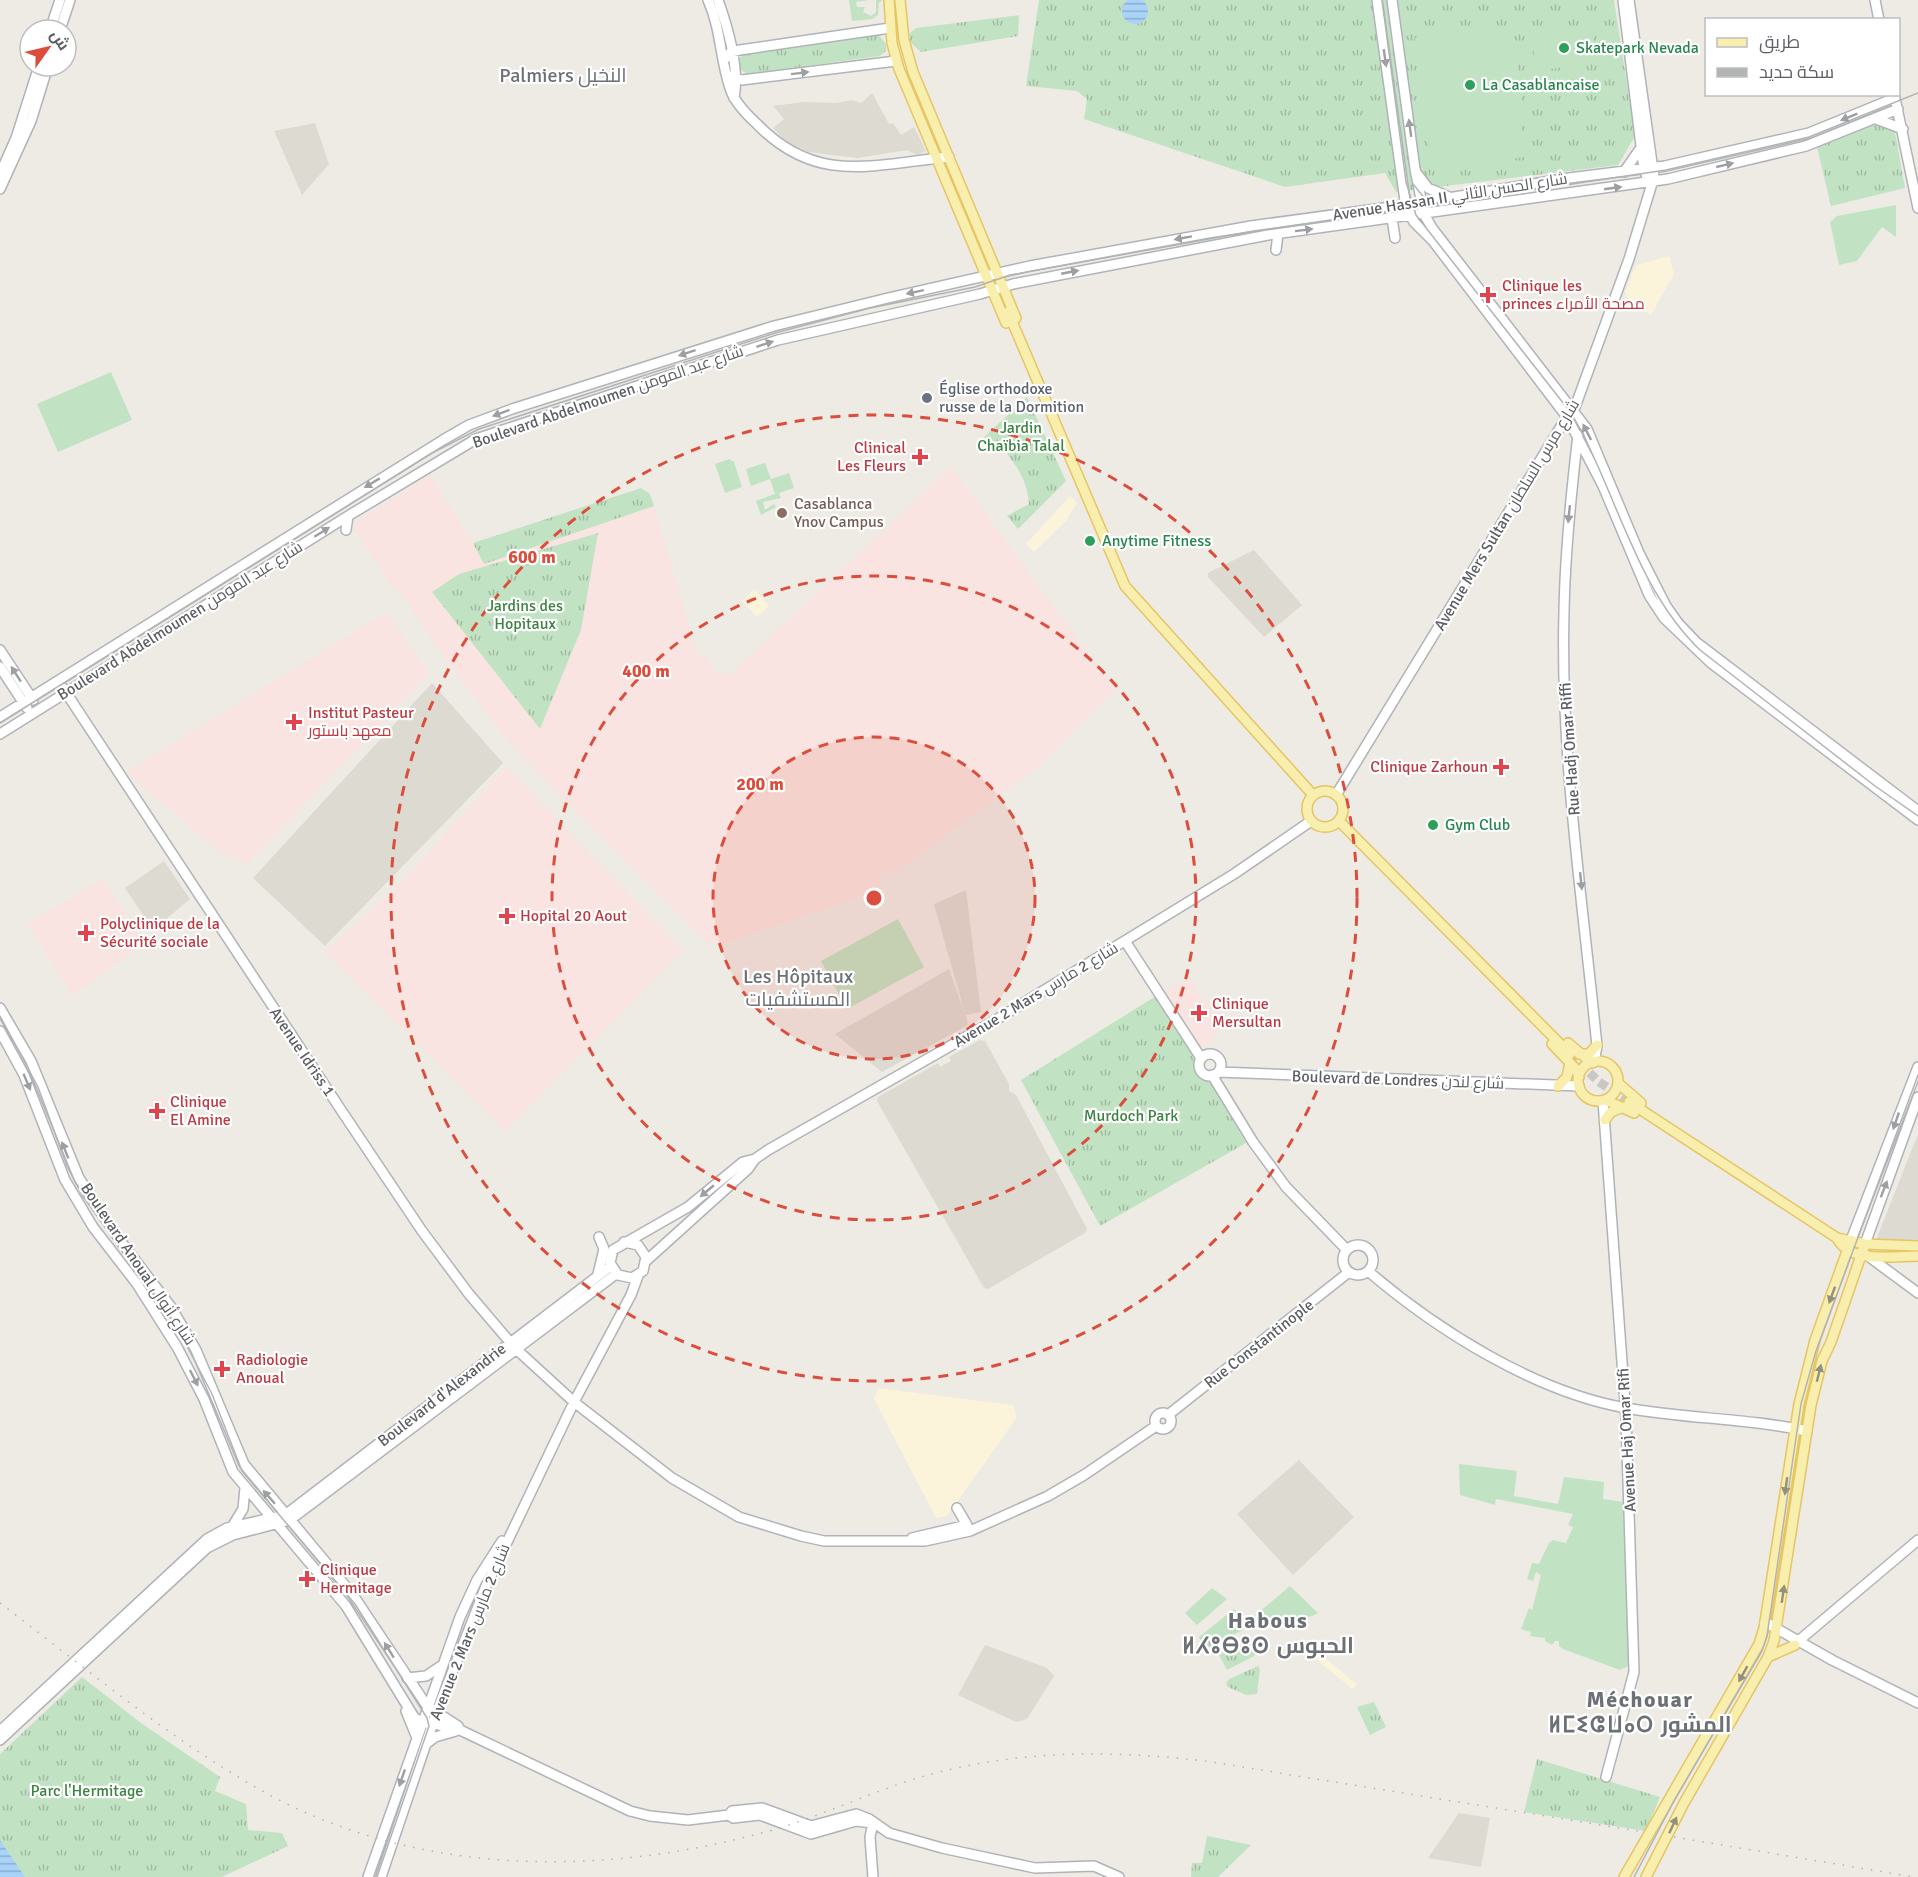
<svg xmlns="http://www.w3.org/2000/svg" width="1918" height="1877" font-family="Signika,Cairo,'Noto Sans Tifinagh',sans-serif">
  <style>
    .commercial { fill: #fbf4db }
    .education { fill: #dddad2 }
    .medical { fill: #f9e4e1 }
    .grass { fill: url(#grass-tufts) }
    .garden { fill: #c2e3c3 }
    .water { fill: url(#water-rules) }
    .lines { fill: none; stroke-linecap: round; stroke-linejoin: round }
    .primary-tunnel { stroke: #c9c8c4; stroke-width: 9; stroke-dasharray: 9 4.5; stroke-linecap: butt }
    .secondary-casing { stroke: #b0b3b8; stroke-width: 12 }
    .primary-casing { stroke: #e6c564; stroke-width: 12 }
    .secondary { stroke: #fff; stroke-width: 9 }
    .primary { stroke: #f8eeae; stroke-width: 9 }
    .tram { stroke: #b2b3b3; stroke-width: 1.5 }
    .rail { stroke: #b2b3b3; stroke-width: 1.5; stroke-dasharray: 1.5 8; stroke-linecap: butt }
    .oneway { fill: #9d9fa1 }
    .oneway2 { fill: #93917d }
    .ring { fill: none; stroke: #db4d3c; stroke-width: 3; stroke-dasharray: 10 8 }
    .leisure-dot { fill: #2e9e5b; stroke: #fff; stroke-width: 2 }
    .health-dot { fill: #e0444e; stroke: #fff; stroke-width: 2 }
    .worship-dot { fill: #6b7280; stroke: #fff; stroke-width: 2 }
    .education-dot { fill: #8d6e63; stroke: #fff; stroke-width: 2 }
    .labels { text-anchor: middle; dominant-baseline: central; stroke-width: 4.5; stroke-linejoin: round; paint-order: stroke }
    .leisure-label { font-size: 16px; fill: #27864d; stroke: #fff; text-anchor: start }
    .street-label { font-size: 16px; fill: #5c5f63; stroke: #fff }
    .health-label { font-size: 16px; fill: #be3a42; stroke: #fff; text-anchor: start }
    .worship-label { font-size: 16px; fill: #5b616d; stroke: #fff; text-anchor: start }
    .park-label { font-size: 16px; fill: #3c8241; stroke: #fff }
    .education-label { font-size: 16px; fill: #785e54; stroke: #fff; text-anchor: start }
    .quarter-label { font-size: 20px; fill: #6d7175; stroke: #fff }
    .district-label { font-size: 22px; font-weight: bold; letter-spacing: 1.5px; fill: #6d7175; stroke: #fff }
    .centre { fill: #db4d3c; stroke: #fff; stroke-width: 3 }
    .ring-label { font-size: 18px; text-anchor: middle; font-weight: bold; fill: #db4d3c; stroke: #fff; stroke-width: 4.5; stroke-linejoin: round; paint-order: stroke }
  </style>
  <defs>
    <pattern id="grass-tufts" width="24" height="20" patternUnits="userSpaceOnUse" patternTransform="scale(1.5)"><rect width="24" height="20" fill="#c2e3c3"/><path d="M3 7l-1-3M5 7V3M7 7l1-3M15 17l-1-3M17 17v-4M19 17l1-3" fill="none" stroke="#a1bba2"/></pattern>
    <pattern id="water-rules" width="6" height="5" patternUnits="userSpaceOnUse" patternTransform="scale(1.5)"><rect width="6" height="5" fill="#a9d3f8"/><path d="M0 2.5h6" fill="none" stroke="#8daecc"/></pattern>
  </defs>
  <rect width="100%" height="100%" fill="#edebe4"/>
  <path class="commercial" d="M1669,256L1674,274L1651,315L1629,301L1625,292L1636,265Z
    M1070,496L1077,502L1066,521L1034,552L1026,544Z
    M754,589L769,606L757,617L742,601Z
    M878,1388L1013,1405L1017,1417L947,1516L936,1518L874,1399Z
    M1306,1643L1357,1684L1353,1689L1302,1648Z"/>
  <path class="education" d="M872,93L889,124L893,123L901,135L914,127L926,151L917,155L907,150L857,158L808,152L785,141L773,128L784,119L773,106L804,102L836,103L852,100L861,103Z
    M315,123L329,164L302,195L274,131Z
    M1254,550L1302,605L1264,637L1208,577V573Z
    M432,683L503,763L325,946L253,878Z
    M164,861L190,899L153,930L125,888Z
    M966,890L981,1012L966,1015L968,1025L882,1072L835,1034L949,969L965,1014L934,904Z
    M980,1040L985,1041L1009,1084V1091L1016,1095L1087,1229L1085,1233L988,1289L984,1288L877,1101L878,1097L938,1063L940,1067L951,1061L949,1057Z
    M1918,1134V1243L1874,1245Z
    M1299,1460L1354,1517L1293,1575L1237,1514Z
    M985,1645L1047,1668L1054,1676L1027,1719L1016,1722L958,1695Z
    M1459,1813L1490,1818L1481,1867L1428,1858Z"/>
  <path class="medical" d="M951,467L1115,689L1042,764L894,874L888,871L879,879L882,883L865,895L718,946L706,942L540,775L502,734L438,649L398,589L393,588L351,525L430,475L473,543L641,488L650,494L699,658L705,656L714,667V672L730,675Z
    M386,612L429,673L246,866L238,858L223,855L126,772Z
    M506,766L683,950L506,1131L325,952L403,881Z
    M102,879L145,943L72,996L28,923Z
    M1190,977L1202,999L1222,1011L1224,1016L1211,1044L1199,1046L1192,1041L1162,993Z
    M161,1095L172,1112L154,1125L142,1108Z"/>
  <path class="grass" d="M1039,0H1614L1635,136L1618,165L1396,192L1385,173L1285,187L1084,119L1087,99L1077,91L1026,86Z
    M1019,15L1018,36L921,52L910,42V33L916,28Z
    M878,34L886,44V51L880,56L747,74L740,69L739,59L744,53Z
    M1877,121L1894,127L1905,188L1831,206L1817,147Z
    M1027,397L1066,481L1018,529L1007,516L1029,504C1027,478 1015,463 999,444L990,450L983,438Z
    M641,488L650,494L654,506L484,564L473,543Z
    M598,533L581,630L540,729L432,592L459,574Z
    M1156,996L1196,1060L1197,1072L1208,1079L1246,1143L1100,1226L1021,1080Z
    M1234,1609L1246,1620L1243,1630L1205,1649L1199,1637Z
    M1247,1640H1252L1258,1650L1254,1656L1227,1670L1219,1655Z
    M1258,1666L1260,1669L1257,1694L1246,1695L1228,1687L1226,1683L1229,1679Z
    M82,1677L141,1723L220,1777L215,1791L246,1804L248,1830L282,1833L288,1846L222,1877H0V1754Z
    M1374,1702L1386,1727L1370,1735L1357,1707Z
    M1537,1759L1660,1797L1646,1831L1524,1812Z
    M1207,1836L1251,1845L1218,1877H1191L1192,1863H1202Z"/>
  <path class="garden" d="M849,0H869L856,2L857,7H865L863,12L871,16L876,12V0H882L879,3L878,15L872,19L852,21Z
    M1591,24L1596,63L1536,71L1531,32Z
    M1513,25L1523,106L1518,107L1525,157L1432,169L1415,38Z
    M1896,205V237L1882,227L1857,261L1839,265L1830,222L1837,216Z
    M111,372L132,420L58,452L37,404Z
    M729,459L734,462L742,487L725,493L715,464Z
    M765,463L771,479L789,473L794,488L779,493L781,498L763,502L765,510L774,504L776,507L761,515L756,501L775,494L770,479L751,486L746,469Z
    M898,919L924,967L847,1009L821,961Z
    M1459,1464L1517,1471L1514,1496L1558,1504L1564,1477L1604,1482L1603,1499L1623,1502L1625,1552L1627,1553L1630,1665L1620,1670L1563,1649L1559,1646V1641H1555L1552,1645L1545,1641V1638L1530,1636L1531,1632L1521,1629L1529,1608L1532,1610L1541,1575L1536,1572L1533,1581L1527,1579L1532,1563L1539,1564L1549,1543L1553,1540L1566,1543L1573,1527L1568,1525L1573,1514L1496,1499L1495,1505L1460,1495Z
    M1290,1586L1318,1613C1295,1624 1280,1629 1258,1613Z
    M1212,1588L1227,1599L1197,1625L1185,1613Z"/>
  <path class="water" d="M1122 11a13 13 0 1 1 26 0a13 13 0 1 1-26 0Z
    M0,1840L25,1877H0Z"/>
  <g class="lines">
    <path class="primary-tunnel" d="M938,146L948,167
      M987,260L1008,312
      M1570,1054L1599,1082L1629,1102"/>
    <g class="secondary-casing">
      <path id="secondary" d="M708,0C721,29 720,59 730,88C734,102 746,114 757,124C817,186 874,164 949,157
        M718,0C728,28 740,68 734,98
        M1377,0L1406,208L1414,222L1433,241L1567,417L1603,486L1649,595L1664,618L1711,663L1918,820
        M1392,0L1415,169L1424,214L1432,228L1587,429L1639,553L1666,606L1678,623L1696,642L1918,811
        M1623,0L1643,162L1647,178L1651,182
        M1875,0L1879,20
        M50,30L60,0
        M60,30L70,0
        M724,60L731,52L740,50L890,28
        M727,75L742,80L896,61
        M1896,103L1918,208
        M1876,119L1903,129
        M1624,172L1642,146
        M0,174L16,138L39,66
        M1418,175L1428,188L1449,197
        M0,189L31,121L48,66
        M1392,218L1395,238
        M1276,250L1278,234
        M1578,435C1571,494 1565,553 1564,612C1560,755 1583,903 1597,1046L1594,1062
        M346,530L348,516
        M0,650L33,700
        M0,667L27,708
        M63,688L341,1110L422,1231L469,1294L515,1348L574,1402L672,1478L739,1517L801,1536L824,1541H925L970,1531L1048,1496L1084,1475L1156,1426
        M0,717L443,440L469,425L512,409L774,326L888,298L1030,266L1251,226L1406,205L1569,178L1665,166L1809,133L1895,98
        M0,734L348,516L476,439L503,430L778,340L980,294L1013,284L1268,235L1668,179L1806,146L1898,109
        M1336,795L1563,423L1574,410L1629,259L1654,177L1629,0
        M1125,941L1201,1058
        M0,1008L31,1061L79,1178L122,1243L171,1307L196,1350L244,1464L353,1595L427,1706L458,1726L460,1730L630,1811L650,1816L688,1820L729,1815L733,1818L760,1815L811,1834L856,1821L873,1823
        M0,1031L24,1075L65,1180L93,1227L137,1284L177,1347L204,1399L233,1472L346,1606L414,1717L422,1723H434L452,1730
        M1199 1065a11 11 0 1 1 22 0a11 11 0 1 1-22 0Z
        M1218,1072L1579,1086
        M1212,1075L1253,1142L1286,1187L1347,1250
        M1603,1101L1626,1417L1634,1672L1606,1777
        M1851,1240L1918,1067
        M624,1242L638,1245L646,1257L643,1271L632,1278L618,1275L610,1263L613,1250L688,1207L743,1162L755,1159
        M1865,1244L1918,1097
        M1343 1260a15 15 0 1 1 30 0a15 15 0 1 1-30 0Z
        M1868,1256L1918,1293
        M646,1261L748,1169L755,1159L768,1150L994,1021L1234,874L1311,821
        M1368,1271C1437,1330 1535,1392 1626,1408C1686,1419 1748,1418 1807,1431
        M598,1274L604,1249L599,1237
        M1155 1421a8 8 0 1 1 16 0a8 8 0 1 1-16 0Z
        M1168,1415L1349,1272
        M957,1508L967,1525
        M232,1527L243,1509L245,1488
        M912,1538L963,1526
        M1765,1622L1832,1660L1918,1703
        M1796,1643L1918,1540
        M407,1678L426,1676L441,1666
        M406,1711L417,1738
        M0,1731L207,1539L227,1528L285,1515L611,1266
        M0,1740L207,1548L233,1535L290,1520L616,1274
        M426,1744L435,1737L456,1731
        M729,1815L732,1811L762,1808L811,1826L856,1814L869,1819L889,1833L942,1848L1035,1868L1094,1866L1119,1877
        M368,1877L460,1617L477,1580L502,1541
        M381,1877L436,1714L486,1586L574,1402L631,1295L638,1276
        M873,1877L870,1837L873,1823"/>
    </g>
    <g class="primary-casing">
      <path id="primary" d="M889,0L892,43L899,69L1006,323
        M900,0L904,40L913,72L1016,318
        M1008,312L1125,586L1313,795
        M1307 809a18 18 0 1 1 36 0a18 18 0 1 1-36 0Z
        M1339,821L1570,1054
        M1568,1043L1592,1063
        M1552,1044L1575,1068L1579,1077
        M1579,1054H1589L1597,1045
        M1578 1081a20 20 0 1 1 40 0a20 20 0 1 1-40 0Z
        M1618,1083L1641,1103
        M1558,1086L1567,1077L1570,1063
        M1606,1100L1634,1113
        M1629,1102L1837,1238C1850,1264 1893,1256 1918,1256
        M1605,1120L1611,1112L1624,1107
        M1837,1238L1865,1244L1918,1246
        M1768,1657L1795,1645
        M1624,1877L1759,1644L1764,1628L1799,1404L1815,1340L1851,1240
        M1646,1877L1684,1803L1768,1657L1774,1641L1811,1405L1822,1361L1831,1342L1865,1244"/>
    </g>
    <use href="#secondary" class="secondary"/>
    <use href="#primary" class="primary"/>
    <path class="tram" d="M1382,0L1406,182L1416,215L1571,413C1617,491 1634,586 1700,650L1875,786L1918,816
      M1413,184L1426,200L1438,203
      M0,723L432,453L479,429L775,333L870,308L975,287L1010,275L1210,238L1666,170L1809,137L1918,93
      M0,1016L38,1087L67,1166L82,1195L178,1329L212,1394L242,1471L355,1604L427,1718L429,1726L377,1877
      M1634,1877L1675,1799L1762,1651L1767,1636L1801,1404L1816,1351L1918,1075"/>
    <path class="rail" d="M0,1603C86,1668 169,1739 264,1792C418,1877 603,1877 769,1831C823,1816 874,1790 928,1775C1020,1750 1111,1750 1205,1761L1644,1832
      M1674,1837L1914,1877"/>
  </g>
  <defs><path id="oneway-solid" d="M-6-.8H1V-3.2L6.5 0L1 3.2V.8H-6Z" transform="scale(1.5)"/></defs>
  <g class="oneway">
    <use href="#oneway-solid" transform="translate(1385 58) rotate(82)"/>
    <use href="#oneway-solid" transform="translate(800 73) rotate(-7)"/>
    <use href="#oneway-solid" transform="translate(1849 117) rotate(158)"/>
    <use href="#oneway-solid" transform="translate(1410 128) rotate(-98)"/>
    <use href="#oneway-solid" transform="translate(1725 165) rotate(-13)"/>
    <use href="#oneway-solid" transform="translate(1613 188) rotate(-8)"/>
    <use href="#oneway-solid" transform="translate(1304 230) rotate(-7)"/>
    <use href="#oneway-solid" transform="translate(1183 238) rotate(170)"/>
    <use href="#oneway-solid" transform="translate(1070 272) rotate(-11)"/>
    <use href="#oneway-solid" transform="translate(915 292) rotate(168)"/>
    <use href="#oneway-solid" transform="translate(765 344) rotate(-18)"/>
    <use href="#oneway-solid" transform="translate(687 353) rotate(162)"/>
    <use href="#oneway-solid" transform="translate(501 413) rotate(159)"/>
    <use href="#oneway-solid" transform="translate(1587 432) rotate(-117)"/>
    <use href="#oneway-solid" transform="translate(372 483) rotate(149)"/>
    <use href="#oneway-solid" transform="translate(1569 514) rotate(96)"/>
    <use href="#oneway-solid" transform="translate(322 532) rotate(-32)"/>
    <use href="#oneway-solid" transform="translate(16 674) rotate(-123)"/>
    <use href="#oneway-solid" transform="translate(1581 881) rotate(84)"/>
    <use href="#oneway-solid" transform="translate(27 1082) rotate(67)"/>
    <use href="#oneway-solid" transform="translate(1896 1121) rotate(109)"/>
    <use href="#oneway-solid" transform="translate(65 1150) rotate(-112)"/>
    <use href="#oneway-solid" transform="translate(1884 1189) rotate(-69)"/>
    <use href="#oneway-solid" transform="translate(707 1191) rotate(140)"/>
    <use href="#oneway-solid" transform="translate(194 1378) rotate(63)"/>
    <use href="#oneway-solid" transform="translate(269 1497) rotate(-131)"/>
    <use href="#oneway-solid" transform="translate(389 1650) rotate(-122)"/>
    <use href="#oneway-solid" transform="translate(402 1778) rotate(109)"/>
  </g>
  <g class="oneway2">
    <use href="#oneway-solid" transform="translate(1832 1295) rotate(110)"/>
    <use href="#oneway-solid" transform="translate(1819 1373) rotate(-76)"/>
    <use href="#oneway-solid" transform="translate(1786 1486) rotate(98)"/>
    <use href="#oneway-solid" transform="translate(1783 1594) rotate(-82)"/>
    <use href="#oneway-solid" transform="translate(1743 1674) rotate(119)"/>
    <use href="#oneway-solid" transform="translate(1673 1825) rotate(-65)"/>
  </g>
  <circle cx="874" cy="898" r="161" fill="#db4d3c" fill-opacity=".12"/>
  <g class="ring">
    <circle cx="874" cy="898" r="161"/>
    <circle cx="874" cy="898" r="322"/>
    <circle cx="874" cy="898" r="483"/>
  </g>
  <g class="leisure-dot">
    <circle cx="1564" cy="48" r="6"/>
    <circle cx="1470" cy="85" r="6"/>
    <circle cx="1090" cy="541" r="6"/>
    <circle cx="1433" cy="825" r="6"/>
  </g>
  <g class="health-dot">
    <path d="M1485 286h6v6h6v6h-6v6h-6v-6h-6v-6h6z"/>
    <path d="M917 448h6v6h6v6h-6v6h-6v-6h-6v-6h6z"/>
    <path d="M291 713h6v6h6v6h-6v6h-6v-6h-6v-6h6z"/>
    <path d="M1498 758h6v6h6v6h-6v6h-6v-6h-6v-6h6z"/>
    <path d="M504 907h6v6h6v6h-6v6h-6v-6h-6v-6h6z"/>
    <path d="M83 924h6v6h6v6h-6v6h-6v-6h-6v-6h6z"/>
    <path d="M1196 1004h6v6h6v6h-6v6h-6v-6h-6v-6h6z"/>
    <path d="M154 1102h6v6h6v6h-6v6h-6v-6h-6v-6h6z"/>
    <path d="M219 1360h6v6h6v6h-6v6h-6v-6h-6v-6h6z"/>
    <path d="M304 1570h6v6h6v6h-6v6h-6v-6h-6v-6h6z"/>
  </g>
  <circle class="worship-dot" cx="927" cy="398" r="6"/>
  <circle class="education-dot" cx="782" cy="513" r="6"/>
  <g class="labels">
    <g class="leisure-label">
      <text x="1576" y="48">Skatepark Nevada</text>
      <text x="1482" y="85">La Casablancaise</text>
      <text x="1102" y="541">Anytime Fitness</text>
      <text x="1445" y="825">Gym Club</text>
    </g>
    <g class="street-label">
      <text transform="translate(1450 197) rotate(-9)">Avenue Hassan II شارع الحسن الثاني</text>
      <text transform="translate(608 397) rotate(-19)">Boulevard Abdelmoumen شارع عبد المومن</text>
      <text transform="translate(1507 515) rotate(-59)">Avenue Mers Sultan شارع مرس السلطان</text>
      <text transform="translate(180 621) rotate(-32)">Boulevard Abdelmoumen شارع عبد المومن</text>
      <text transform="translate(1570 749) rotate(-94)">Rue Hadj Omar Riffi</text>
      <text transform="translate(1036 995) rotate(-31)">Avenue 2 Mars شارع 2 مارس</text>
      <text transform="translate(302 1052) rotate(56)">Avenue Idriss 1</text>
      <text transform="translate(1398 1080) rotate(2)">Boulevard de Londres شارع لندن</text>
      <text transform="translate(138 1264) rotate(56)">Boulevard Anoual شارع أنوال</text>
      <text transform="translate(1259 1344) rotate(-38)">Rue Constantinople</text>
      <text transform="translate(442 1395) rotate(-38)">Boulevard d'Alexandrie</text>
      <text transform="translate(1627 1440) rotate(-93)">Avenue Haj Omar Rifi</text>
      <text transform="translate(470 1632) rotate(-68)">Avenue 2 Mars شارع 2 مارس</text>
    </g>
    <g class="health-label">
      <text x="1502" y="286">Clinique les<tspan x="1502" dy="18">princes مصحة الأمراء</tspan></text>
      <text x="906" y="448" text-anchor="end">Clinical<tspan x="906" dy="18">Les Fleurs</tspan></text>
      <text x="308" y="713">Institut Pasteur<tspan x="308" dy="18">معهد باستور</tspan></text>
      <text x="1488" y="767" text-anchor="end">Clinique Zarhoun</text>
      <text x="520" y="916">Hopital 20 Aout</text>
      <text x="100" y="924">Polyclinique de la<tspan x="100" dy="18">Sécurité sociale</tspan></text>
      <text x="1212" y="1004">Clinique<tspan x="1212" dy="18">Mersultan</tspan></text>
      <text x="170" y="1102">Clinique<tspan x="170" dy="18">El Amine</tspan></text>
      <text x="236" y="1360">Radiologie<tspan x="236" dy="18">Anoual</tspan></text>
      <text x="320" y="1570">Clinique<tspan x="320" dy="18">Hermitage</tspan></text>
    </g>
    <g class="worship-label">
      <text x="939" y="389">Église orthodoxe<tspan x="939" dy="18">russe de la Dormition</tspan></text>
    </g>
    <g class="park-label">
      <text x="1021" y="428">Jardin<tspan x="1021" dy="18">Chaïbia Talal</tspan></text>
      <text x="525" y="606">Jardins des<tspan x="525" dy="18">Hopitaux</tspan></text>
      <text x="1131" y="1116">Murdoch Park</text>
      <text x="87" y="1791">Parc l'Hermitage</text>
    </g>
    <g class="education-label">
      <text x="794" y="504">Casablanca<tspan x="794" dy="18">Ynov Campus</tspan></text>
    </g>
    <g class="quarter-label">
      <text x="563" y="75">Palmiers النخيل</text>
      <text x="798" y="976">Les Hôpitaux<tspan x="798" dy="23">المستشفيات</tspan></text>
    </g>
    <g class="district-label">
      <text x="1268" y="1620">Habous<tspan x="1268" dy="25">ⵍⵃⵓⴱⵓⵙ الحبوس</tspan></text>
      <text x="1640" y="1699">Méchouar<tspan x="1640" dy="25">ⵍⵎⵉⵛⵡⴰⵔ المشور</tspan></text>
    </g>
  </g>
  <circle cx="874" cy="898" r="9" class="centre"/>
  <g class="ring-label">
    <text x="532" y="563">600 m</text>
    <text x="646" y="677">400 m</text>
    <text x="760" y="790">200 m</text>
  </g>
  <rect x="1705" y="18" width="195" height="78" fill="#ffffff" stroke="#bebfc1" stroke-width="1.5"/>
  <rect x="1717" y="38" width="30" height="9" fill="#f8eeae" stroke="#bebfc1" stroke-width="1.5"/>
  <text x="1759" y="48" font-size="18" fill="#5c5f63">طريق</text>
  <rect x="1717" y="68" width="30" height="9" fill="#b2b3b3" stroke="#bebfc1" stroke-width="1.5"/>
  <text x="1759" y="78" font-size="18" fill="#5c5f63">سكة حديد</text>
  <g transform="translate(48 48) rotate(56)"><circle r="28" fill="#ffffff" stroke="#bebfc1" stroke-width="1.5"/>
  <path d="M0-4.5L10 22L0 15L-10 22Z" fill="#db4d3c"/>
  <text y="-9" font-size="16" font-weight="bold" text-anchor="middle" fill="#5c5f63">ش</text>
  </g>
</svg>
